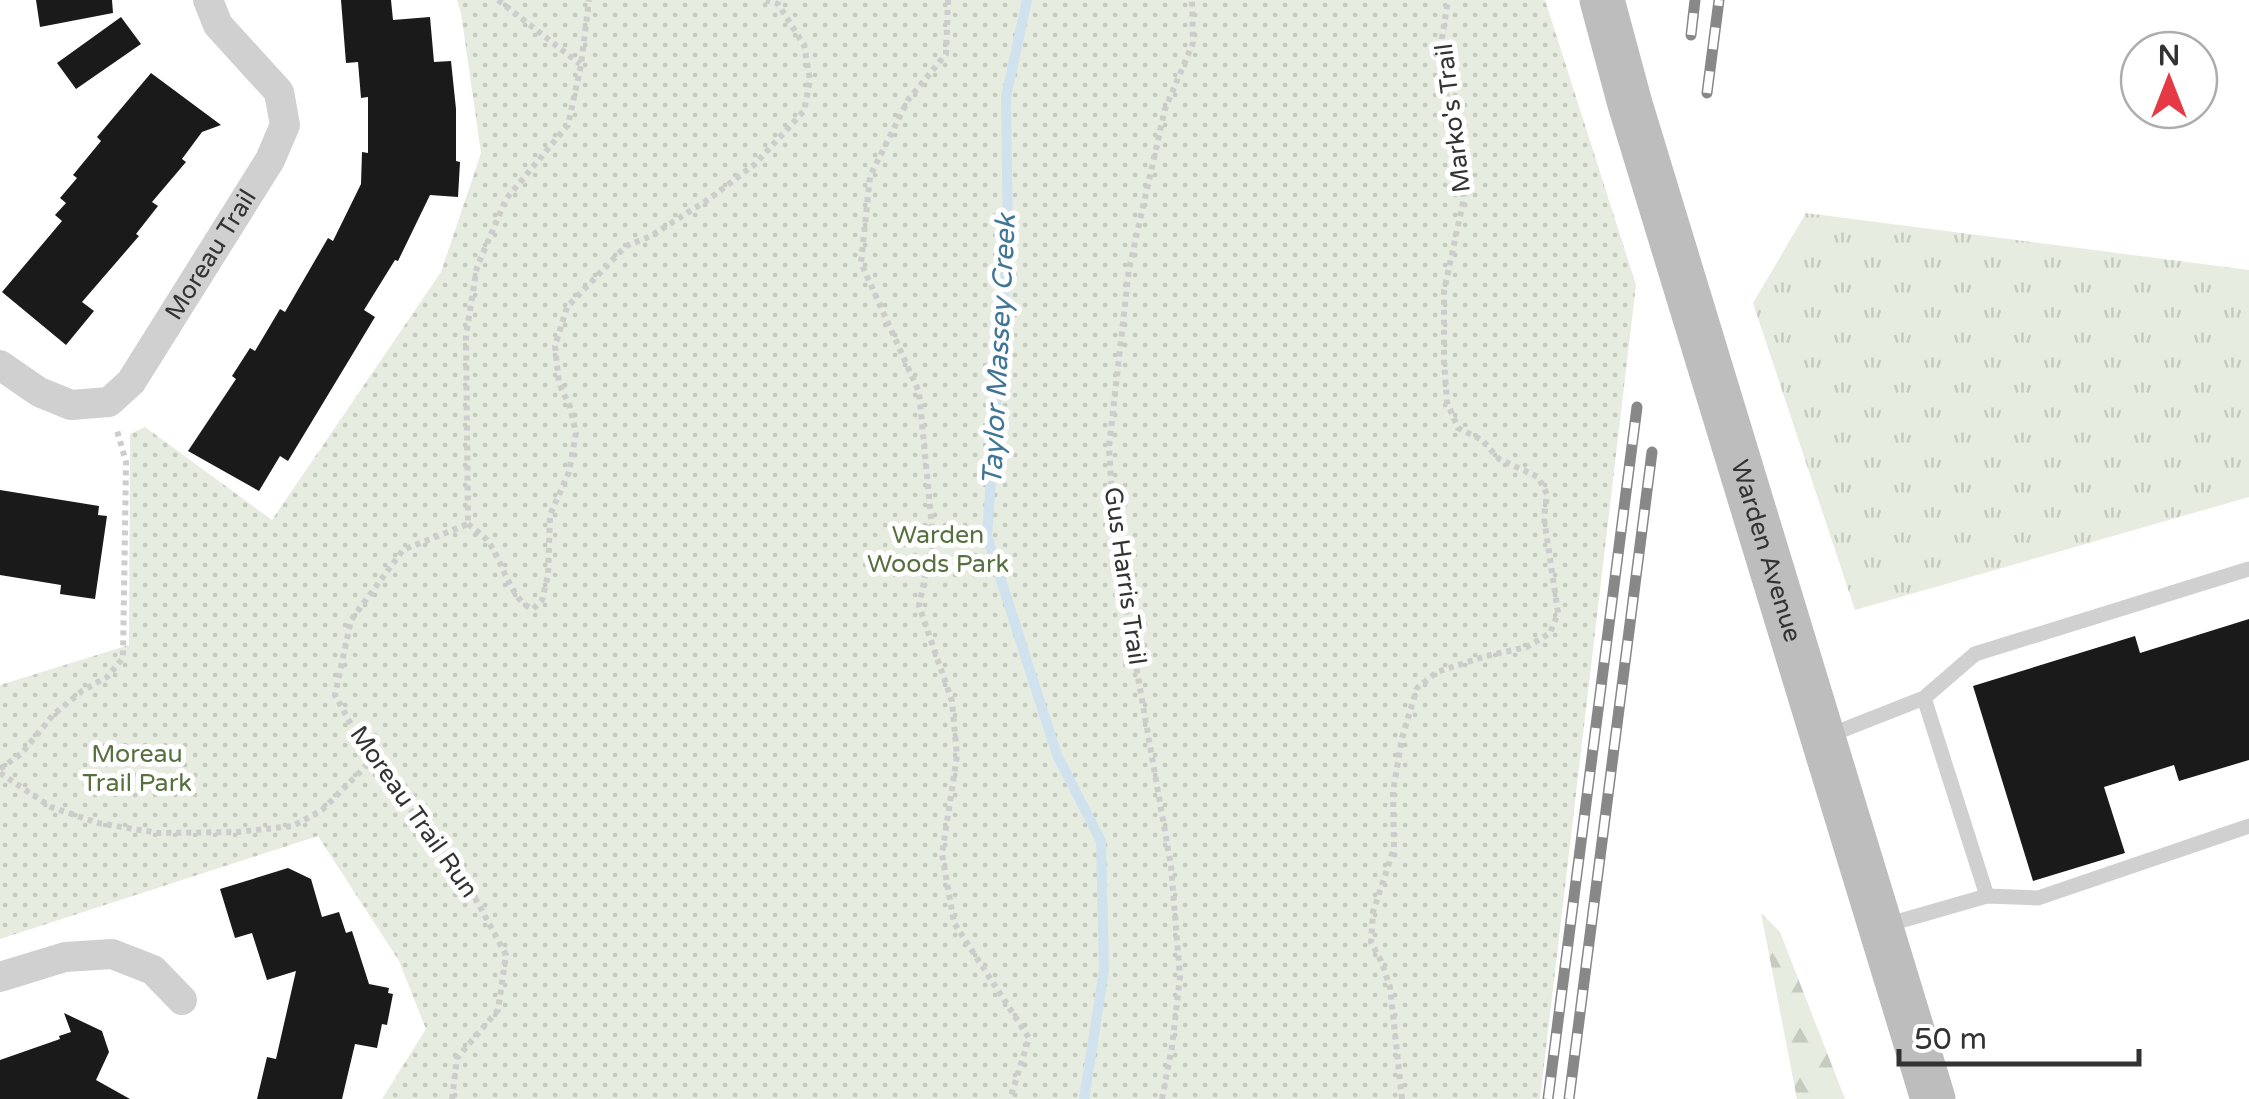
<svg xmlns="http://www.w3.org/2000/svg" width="2249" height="1099" font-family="'Varela Round',sans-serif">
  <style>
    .grass { fill: url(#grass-tufts) }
    .forest { fill: url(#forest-firs) }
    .park { fill: url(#park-dots) }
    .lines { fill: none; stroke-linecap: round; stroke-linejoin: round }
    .stream { stroke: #cfe2ee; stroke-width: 10 }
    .building { fill: #1a1a1a }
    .path { stroke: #cdcdcd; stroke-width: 6; stroke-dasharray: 5 5; stroke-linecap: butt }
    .lane { stroke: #d0d0d0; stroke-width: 15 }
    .street { stroke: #d0d0d0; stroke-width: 30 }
    .secondary { stroke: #bdbdbd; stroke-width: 45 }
    .rail-casing { stroke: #888; stroke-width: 11 }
    .rail { stroke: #fff; stroke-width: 8; stroke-dasharray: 22; stroke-linecap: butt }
    .labels { text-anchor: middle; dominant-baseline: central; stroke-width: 10; stroke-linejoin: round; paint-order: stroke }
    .street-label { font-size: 25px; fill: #333; stroke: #fff }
    .park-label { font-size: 25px; fill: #56703f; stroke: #fff }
    .water-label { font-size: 28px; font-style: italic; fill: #3f7597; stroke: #fff }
  </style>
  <defs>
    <pattern id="grass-tufts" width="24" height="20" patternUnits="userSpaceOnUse" patternTransform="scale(2.5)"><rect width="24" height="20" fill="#e6ecdf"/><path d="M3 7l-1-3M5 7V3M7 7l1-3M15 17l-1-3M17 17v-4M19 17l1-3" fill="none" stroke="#c6cbc0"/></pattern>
    <pattern id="forest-firs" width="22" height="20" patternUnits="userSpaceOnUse" patternTransform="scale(2.5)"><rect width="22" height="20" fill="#e6ecdf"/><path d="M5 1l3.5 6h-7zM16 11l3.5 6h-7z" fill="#c6cbc0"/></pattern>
    <pattern id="park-dots" width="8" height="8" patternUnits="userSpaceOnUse" patternTransform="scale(2.5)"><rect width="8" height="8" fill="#e6ecdf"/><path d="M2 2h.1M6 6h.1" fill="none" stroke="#c6cbc0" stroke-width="1.8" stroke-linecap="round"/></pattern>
  </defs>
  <rect width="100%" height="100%" fill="#fff"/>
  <path class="grass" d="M1806,213L2249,270V497L1855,610L1753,303Z"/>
  <path class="forest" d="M1761,913L1780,932L1845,1099H1797Z"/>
  <path class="park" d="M457,0H1545L1636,285L1540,1099H382L426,1029L399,961L318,836L0,939V685L129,645L130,434L145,427L272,520L441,272L481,153L461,13Z"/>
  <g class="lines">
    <path class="stream" d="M1027,0L1006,97L1008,240L987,536L1057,755L1101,841L1104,970L1084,1099"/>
  </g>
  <path class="building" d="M36,0H112L113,13L40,27Z
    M341,0H391L393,20L430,17L434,62L451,61L456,109V161L460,162L458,197L430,195L398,261L395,260L364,310L375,317L288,461L280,456L259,491L188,451L236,379L232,376L250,348L255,351L280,309L285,312L328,238L333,241L361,184L362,152L368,153V97L361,98L358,62L346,63Z
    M121,17L141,44L76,89L57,63Z
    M151,73L221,125L202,132L182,159L186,162L152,202L158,206L136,234L139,236L82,302L94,311L66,345L2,292L62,221L55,215L66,203L60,198L77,178L73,175L101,141L97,137Z
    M0,490L99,506L98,515L107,516L95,599L60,594L61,585L0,575Z
    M2249,619V760L2179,781L2174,765L2104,787L2125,853L2033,881L1973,686L2135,636L2140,653Z
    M288,868L311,879L322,917L339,912L346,933L352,931L369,984L389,988L388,993L393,994L387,1025L382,1024L377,1048L355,1044L342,1099H257L267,1057L276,1059L296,971L267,980L252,933L235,938L220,889Z
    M64,1013L102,1031L109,1052L96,1080L130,1099H0V1060L60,1039L59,1036L71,1032Z"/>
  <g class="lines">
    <path class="path" d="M498,0L580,64
      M948,0L946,54L908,100L870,176L861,263L919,392L933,538L919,606L952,701L957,756L942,854L954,923L1029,1038L1010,1099
      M468,524C474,529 482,534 487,540C502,559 511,602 533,609L542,600L548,575L550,515L569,472L576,433L570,407L559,383L555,346L567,307L626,246L651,236L709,199L755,164L804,111L810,80L804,45L778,4L766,0
      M0,769L22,753L53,715L82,691L107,677L123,658L126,462L116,427
      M0,773L51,807L98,823L158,833L238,832L293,826L322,810L371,761
      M452,1099L457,1058L498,1010L506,955L460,870L371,761L335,695L351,620L403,550L468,524L466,335L477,267L506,199L568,125L581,65L589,0
      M1162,1099L1172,1047L1180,977L1171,866L1115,545L1109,447L1129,269L1165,109L1193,43L1192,0
      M1402,1099L1390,987L1381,961L1371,942L1373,912L1394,848L1393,792L1402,738L1417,688L1437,672L1486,656L1527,647L1550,633L1558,613L1544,518L1547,494L1538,477L1499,459L1482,440L1458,428L1447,402L1444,361V291L1464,198L1458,158L1451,138L1444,71L1442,38L1448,0"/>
    <path class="lane" d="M1924,698L1987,896
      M1825,737L1924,698L1975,654L2249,569
      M1886,925L1987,896L2038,898L2249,826"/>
    <g class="street">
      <path id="s1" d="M0,365L39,392L71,405L109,402L131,382L270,160L285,125L279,92L218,25L208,0"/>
      <path d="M0,977L65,957L112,954L153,970L182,1000"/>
    </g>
    <path class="secondary" id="s2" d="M1602,0L1630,104L1933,1099"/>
    <g class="rail-casing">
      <path id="rail" d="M1691,35L1695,0
        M1707,93L1719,0
        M1548,1099L1637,407
        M1569,1099L1652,452"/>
    </g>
    <use href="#rail" class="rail"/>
  </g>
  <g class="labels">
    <g class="street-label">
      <text transform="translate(1453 118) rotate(-97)">Marko's Trail</text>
      <text stroke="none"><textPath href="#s1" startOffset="300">Moreau Trail</textPath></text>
      <text stroke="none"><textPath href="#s2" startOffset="575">Warden Avenue</textPath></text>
      <text transform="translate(1125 576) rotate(82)">Gus Harris Trail</text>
      <text transform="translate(414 812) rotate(55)">Moreau Trail Run</text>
    </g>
    <g class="park-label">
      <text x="938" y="535">Warden<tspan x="938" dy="29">Woods Park</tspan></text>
      <text x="137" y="754">Moreau<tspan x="137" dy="29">Trail Park</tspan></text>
    </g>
    <g class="water-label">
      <text transform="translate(999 350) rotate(-87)">Taylor Massey Creek</text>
    </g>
  </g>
  <g transform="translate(2169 80)"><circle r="48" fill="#ffffff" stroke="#adadad" stroke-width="2.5"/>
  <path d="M0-8L18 38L0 25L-18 38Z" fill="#e63946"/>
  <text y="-15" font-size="28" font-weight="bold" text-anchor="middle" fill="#333333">N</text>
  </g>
  <path d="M1899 1049v15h240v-15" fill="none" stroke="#333333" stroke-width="5"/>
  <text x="1914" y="1049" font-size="30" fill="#333333" stroke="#ffffff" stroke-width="8" paint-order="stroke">50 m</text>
</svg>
